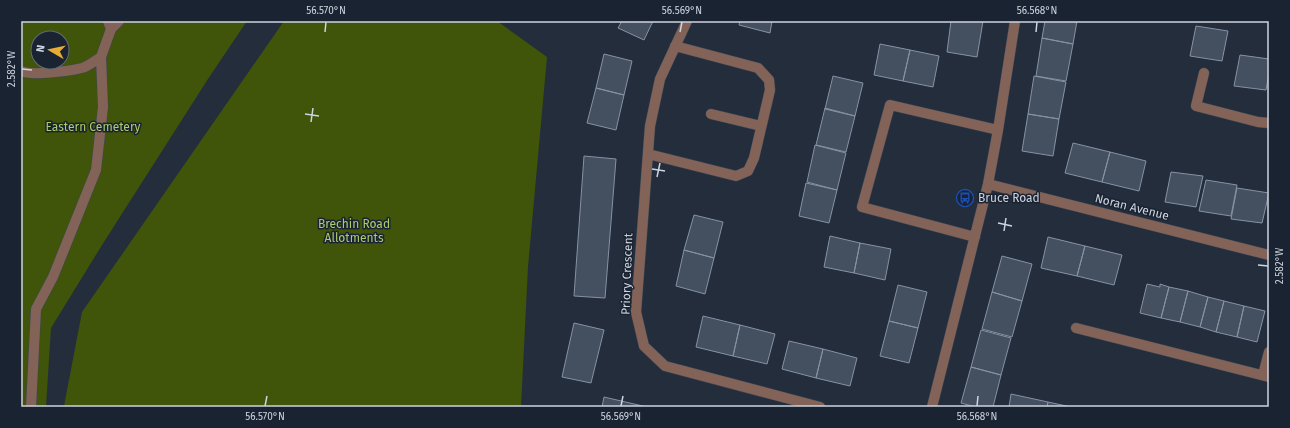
<svg xmlns="http://www.w3.org/2000/svg" width="1290" height="428" font-family="'Fira Sans',sans-serif">
  <style>
    .green { fill: #40540a; fill-rule: evenodd }
    .building { fill: #444f60; stroke: #8692a5 }
    .lines { fill: none; stroke-linecap: round; stroke-linejoin: round }
    .minor-casing { stroke: #3e4856; stroke-width: 11 }
    .minor { stroke: #836358; stroke-width: 10 }
    .ticks { fill: none; stroke: #ced4de; stroke-width: 1.5 }
    .labels { text-anchor: middle; dominant-baseline: central; stroke-width: 3; stroke-linejoin: round; paint-order: stroke }
    .park-label { font-size: 12px; fill: #adcc6b; stroke: #1a2332 }
    .poi-label { font-size: 12px; fill: #ced4de; stroke: #1a2332; text-anchor: start }
    .street-label { font-size: 12px; fill: #ced4de; stroke: #1a2332 }
    .neatline { fill: none; stroke: #ced4de; stroke-width: 1.5 }
    .ticks-label { font-size: 10px; text-anchor: middle; fill: #ced4de }
  </style>
  <rect width="100%" height="100%" fill="#232d3c"/>
  <path class="green" d="M21,21H247L208,79L102,245L51,328L46,407H21ZM38,38H62V62H38Z
    M284,21H497L547,57L528,267L521,407L64,406L82,312Z"/>
  <path class="building" d="M622,21H653L644,40L618,28Z
    M740,21H772L770,33L739,25Z
    M951,21H983L977,57L947,52Z
    M1045,21H1077L1073,44L1042,38Z
    M1196,26L1228,31L1222,61L1190,56Z
    M1042,38L1073,44L1066,81L1036,76Z
    M880,44L910,50L903,81L874,75Z
    M910,50L939,56L933,87L903,81Z
    M604,54L632,61L624,95L596,88Z
    M1240,55L1269,59V74L1266,90L1234,86Z
    M833,76L863,83L855,116L825,109Z
    M1034,76L1066,82L1059,119L1028,114Z
    M596,88L624,95L616,130L587,123Z
    M825,108L855,116L846,152L816,145Z
    M1028,114L1059,119L1053,156L1022,151Z
    M1073,143L1110,152L1102,182L1065,173Z
    M815,145L846,153L837,190L807,182Z
    M1110,152L1146,161L1139,191L1102,182Z
    M584,156L616,159L605,298L574,296Z
    M1171,172L1203,176L1196,207L1165,202Z
    M1206,180L1237,185L1231,216L1199,211Z
    M806,183L837,190L829,223L799,216Z
    M1237,188L1269,193L1262,223L1231,219Z
    M694,215L723,222L714,258L684,250Z
    M830,236L860,243L854,273L824,267Z
    M1048,237L1085,246L1077,276L1041,268Z
    M860,243L891,249L885,280L854,273Z
    M1085,246L1122,255L1114,285L1077,276Z
    M684,250L714,258L705,294L676,286Z
    M1002,256L1032,264L1022,301L992,292Z
    M1147,284L1160,287V284L1169,287L1161,318L1140,313Z
    M898,285L927,292L918,328L889,321Z
    M1169,287L1188,291L1180,322L1161,318Z
    M1188,291L1208,297L1200,327L1180,322Z
    M992,292L1022,301L1012,337L982,329Z
    M1208,297L1224,301L1216,332L1200,327Z
    M1224,301L1244,306L1237,337L1216,332Z
    M1244,306L1265,311L1257,342L1237,337Z
    M703,316L740,325L733,356L696,347Z
    M889,321L918,328L909,363L880,356Z
    M574,323L604,330L591,383L562,377Z
    M740,325L775,334L767,364L733,356Z
    M981,330L1011,338L1001,375L971,367Z
    M789,341L823,349L816,378L782,369Z
    M823,349L857,358L850,386L816,378Z
    M971,367L1001,375L993,407H976L961,403Z
    M1011,394L1048,402L1047,407H1009Z
    M604,397L647,407H602Z
    M1048,402L1071,407H1047Z"/>
  <g class="lines">
    <g class="minor-casing">
      <path id="minor" d="M687,21L660,79L650,126L636,312L644,346L665,366L820,407
        M111,29L119,21
        M21,71C31,76 70,71 82,68C89,66 96,60 101,57L111,29L108,21
        M1204,73L1196,106L1258,122L1269,123
        M711,114L761,126
        M648,154L736,176L748,171L754,158L770,90L769,80L758,68L675,46
        M988,184L1269,255
        M975,237L862,207L890,105L998,130
        M1076,328L1269,377
        M1263,375L1269,352
        M31,407L36,309L53,277L96,170L103,107L101,57
        M932,407L988,184L998,130L1015,21"/>
    </g>
    <use href="#minor" class="minor"/>
  </g>
  <path class="ticks" d="M325,32L326,22M680,32L682,22M1036,32L1037,22M22,69L32,70M305,114L319,116M311,122L313,108M652,169L665,171M657,177L660,163M998,223L1012,226M1004,231L1006,218M1258,265L1268,266M265,406L267,396M621,406L623,396M977,406L978,396"/>
  <defs>
    <g id="bus-ring" transform="scale(0.9)"><circle r="9.5" fill="#1a2332" stroke="#1a4fb4" stroke-width="1.5"/><path d="M-5-6H5V4H4V6H2V4H-2V6H-4V4H-5ZM-3.5-4V0h7V-4ZM-3.5 1.2v1.5H-2V1.2ZM2 1.2v1.5H3.5V1.2Z" fill="#1a4fb4"/></g>
  </defs>
  <g fill-rule="evenodd">
    <use href="#bus-ring" x="965" y="198"/>
  </g>
  <g class="labels">
    <g class="park-label">
      <text x="93" y="127">Eastern Cemetery</text>
      <text x="354" y="224">Brechin Road<tspan x="354" dy="14">Allotments</tspan></text>
    </g>
    <g class="poi-label">
      <text x="978" y="198">Bruce Road</text>
    </g>
    <g class="street-label">
      <text transform="translate(1132 207) rotate(14)">Noran Avenue</text>
      <text transform="translate(627 274) rotate(-88)">Priory Crescent</text>
    </g>
  </g>
  <rect width="1290" height="428" fill="none" stroke="#1a2332" stroke-width="44"/>
  <g transform="translate(50 50) rotate(279)"><circle r="19" fill="#1a2332" stroke="#626a77"/>
  <path d="M0-3L7 15L0 10L-7 15Z" fill="#e7ac36"/>
  <text y="-6" font-size="11" font-weight="bold" text-anchor="middle" fill="#ced4de">N</text>
  </g>
  <rect x="22" y="22" width="1246" height="384" class="neatline"/>
  <g class="ticks-label">
    <text x="326" y="14">56.570°N</text>
    <text x="682" y="14">56.569°N</text>
    <text x="1037" y="14">56.568°N</text>
    <text transform="translate(11 69) rotate(-90)" y="4">2.582°W</text>
    <text transform="translate(1279 266) rotate(-90)" y="4">2.582°W</text>
    <text x="265" y="420">56.570°N</text>
    <text x="621" y="420">56.569°N</text>
    <text x="977" y="420">56.568°N</text>
  </g>
</svg>
